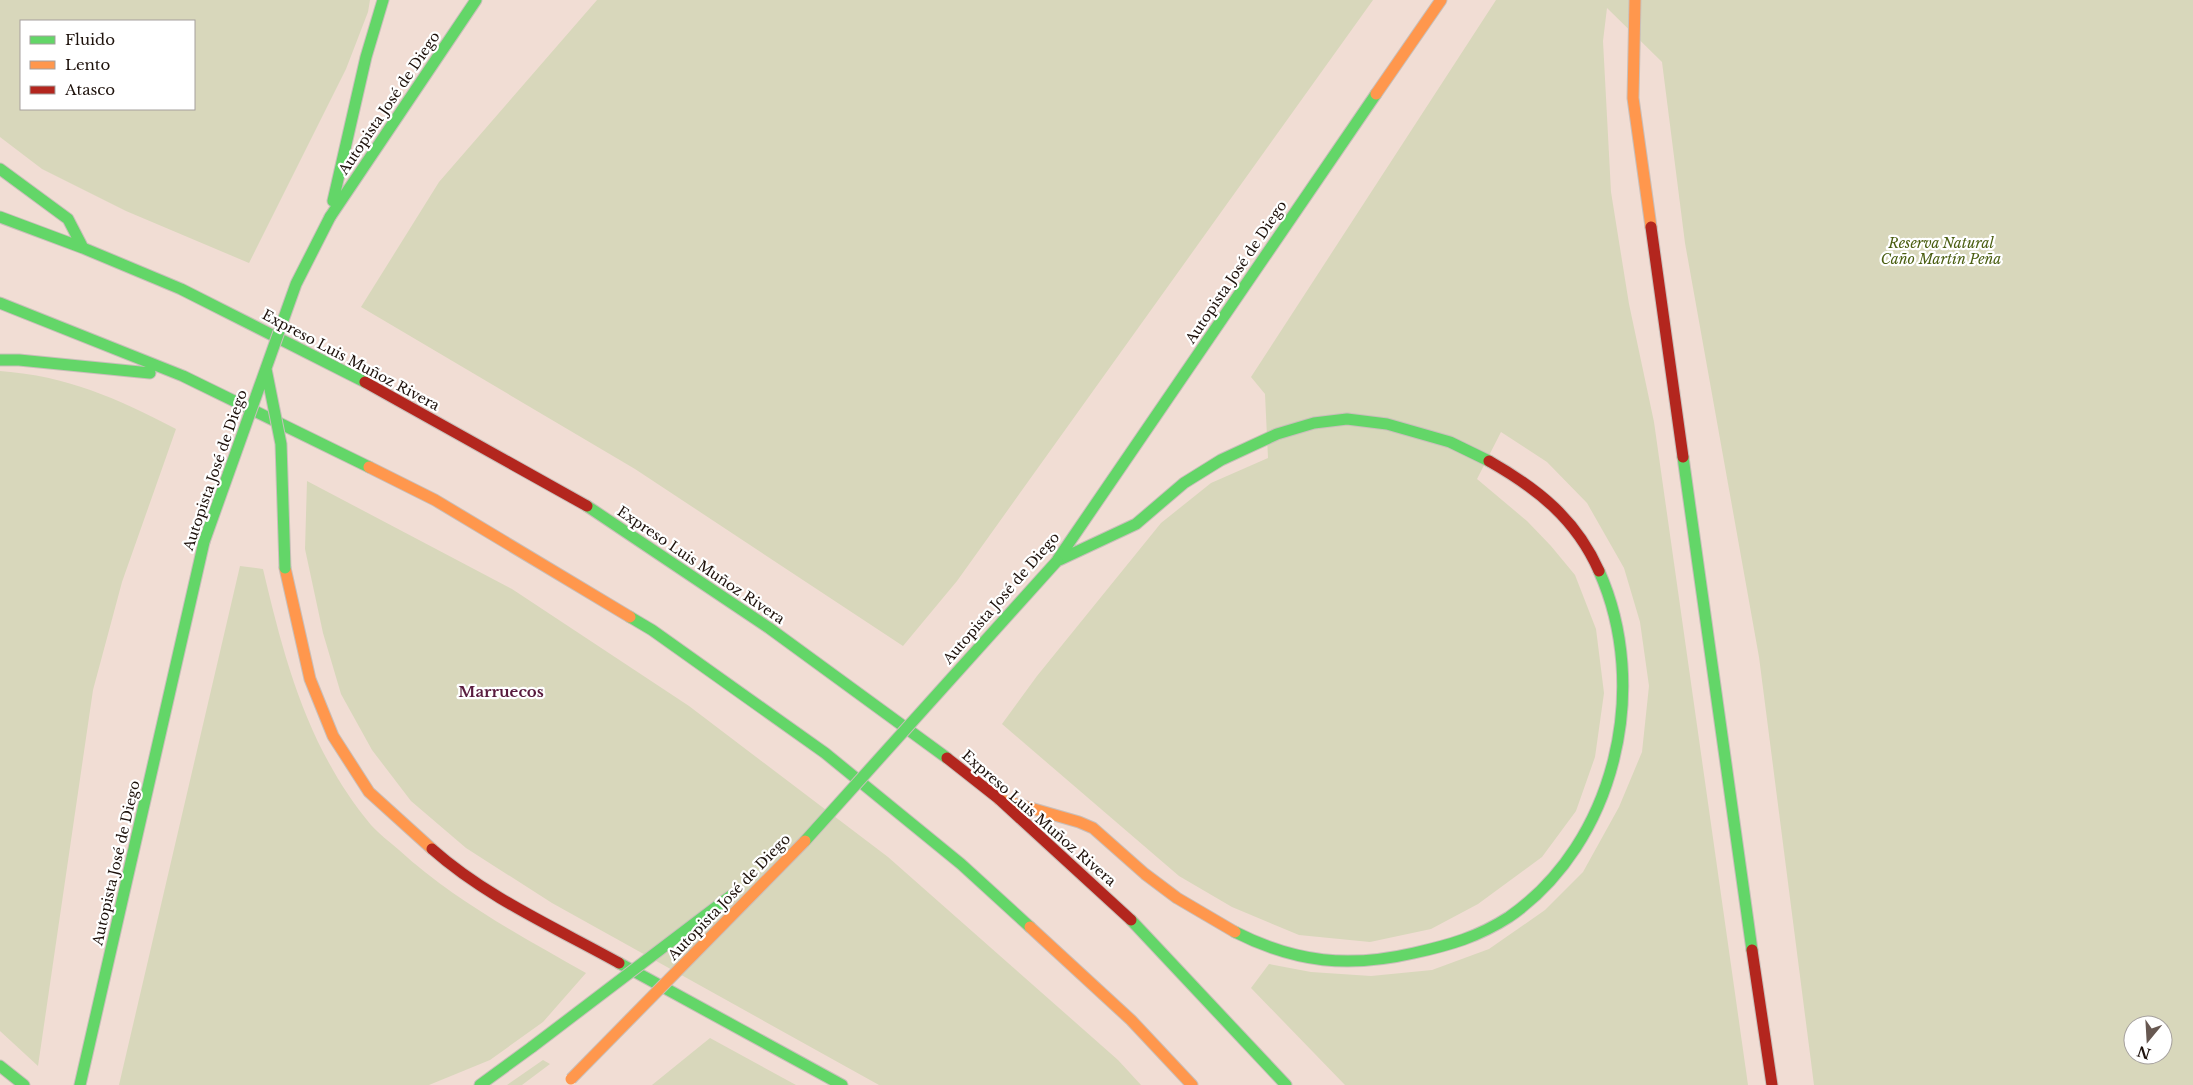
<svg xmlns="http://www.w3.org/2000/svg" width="2193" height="1085" font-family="'Libre Baskerville',serif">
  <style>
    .green { fill: #d8d7bb; fill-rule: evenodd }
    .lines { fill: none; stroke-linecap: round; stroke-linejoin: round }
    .fast-casing { stroke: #c9bfba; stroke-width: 13 }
    .slow-casing { stroke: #c9bfba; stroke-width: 13 }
    .jam-casing { stroke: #c9bfba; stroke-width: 13 }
    .fast { stroke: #63d668; stroke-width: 11 }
    .slow { stroke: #ff974d; stroke-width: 11 }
    .jam { stroke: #b3261e; stroke-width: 11 }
    .fast-bridge-casing { stroke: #c9bfba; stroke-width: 13; stroke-linecap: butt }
    .slow-bridge-casing { stroke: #c9bfba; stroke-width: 13; stroke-linecap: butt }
    .fast-bridge { stroke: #63d668; stroke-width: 11 }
    .slow-bridge { stroke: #ff974d; stroke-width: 11 }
    .labels { text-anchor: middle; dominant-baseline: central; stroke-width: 4.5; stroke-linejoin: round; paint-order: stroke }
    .street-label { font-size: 14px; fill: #1d110b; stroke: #fff }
    .park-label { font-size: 14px; font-style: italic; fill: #4a5e11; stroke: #fff }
    .neighbourhood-label { font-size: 15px; font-weight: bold; fill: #591b3e; stroke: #fff }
  </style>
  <rect width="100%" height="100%" fill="#f1ddd4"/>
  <path class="green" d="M0,0H370L368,12L346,69L249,263L126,211L42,169L0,137ZM21,21H194V109H21Z
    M597,0H1373L957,581L903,646L635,469L361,307L439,182Z
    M1496,0H2193V1085H1814L1759,657L1685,243L1662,62L1607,8L1603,41L1611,192L1629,304L1654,422L1748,1085H1345L1251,988L1269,964L1311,972L1371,976L1432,970L1489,949L1545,910L1583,872L1619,807L1642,752L1649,686L1640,622L1624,568L1587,503L1547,462L1501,432L1477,479L1527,521L1551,546L1575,575L1596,629L1604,693L1595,757L1576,811L1542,857L1478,904L1431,929L1370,942L1299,935L1232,907L1179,876L1002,724L1037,676L1161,523L1211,483L1268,458L1265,394L1251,377ZM2133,1025H2163V1055H2133Z
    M0,371C68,376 116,398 176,429L122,582L93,690L38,1066L0,1031Z
    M307,481L512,589L689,706L888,857L1118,1060L1141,1085H879L552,903L466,848L411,801L372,750L341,694L323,633L305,549Z
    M240,566L263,569C285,662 308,749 371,825C379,834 390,842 399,850C455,901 521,936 586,973L543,1022L490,1060L429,1085H119Z
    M710,1038L796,1085H652Z
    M543,1060L550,1064L522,1085H507Z"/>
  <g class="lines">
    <g class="fast-casing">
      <path id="fast" d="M0,169L68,219L83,248
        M333,201L366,57L383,0
        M0,217L83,248L181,289L365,382
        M330,217L476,0
        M0,303L183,376L369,467
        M0,360H19L150,373
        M1683,457L1752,950
        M587,506L769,628L947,758
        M1058,559L1376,94
        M1057,561L1136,524L1184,483L1221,460L1277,434L1314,423L1347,419L1387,424L1450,442L1489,461
        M630,617L652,630L825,753L961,864L1030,927
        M1131,920L1286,1085
        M1235,932C1296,963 1349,968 1414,953C1450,945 1478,937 1509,917C1616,843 1651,687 1599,571
        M619,963L842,1085
        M0,1066L24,1085
        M80,1085L204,542
        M480,1085L532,1047"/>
    </g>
    <g class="slow-casing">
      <path id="slow" d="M1635,0L1633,98L1651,227
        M1376,94L1441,0
        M369,467L435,500L630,617
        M285,568L310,679L333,736L369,792L432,849
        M999,799L1079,822L1093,828L1145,874L1177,898L1235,932
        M1030,927L1131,1020L1192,1085"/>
    </g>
    <g class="jam-casing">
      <path id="jam" d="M1651,227L1683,457
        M365,382L587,506
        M1489,461C1538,489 1576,519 1599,571
        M947,758L999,799L1131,920
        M432,849C486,897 556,928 619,963
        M1752,950L1772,1085"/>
    </g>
    <use href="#fast" class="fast"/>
    <use href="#slow" class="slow"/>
    <use href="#jam" class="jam"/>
    <g class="fast-bridge-casing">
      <path id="fast-bridge" d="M266,369L281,444L285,568
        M204,542L296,284L330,217
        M805,841L1057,561
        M532,1047L732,895"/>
    </g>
    <g class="slow-bridge-casing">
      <path id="slow-bridge" d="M571,1079L805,841"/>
    </g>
    <use href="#fast-bridge" class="fast-bridge"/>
    <use href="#slow-bridge" class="slow-bridge"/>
  </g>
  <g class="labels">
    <g class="street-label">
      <text transform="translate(389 103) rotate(-56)">Autopista José de Diego</text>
      <text transform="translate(1236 272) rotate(-56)">Autopista José de Diego</text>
      <text transform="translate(351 360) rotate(28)">Expreso Luis Muñoz Rivera</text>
      <text transform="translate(215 470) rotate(-71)">Autopista José de Diego</text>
      <text transform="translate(701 565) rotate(34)">Expreso Luis Muñoz Rivera</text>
      <text transform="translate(1001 598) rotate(-49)">Autopista José de Diego</text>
      <text transform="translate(1039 818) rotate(41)">Expreso Luis Muñoz Rivera</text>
      <text transform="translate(116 863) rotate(-77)">Autopista José de Diego</text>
      <text transform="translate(729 897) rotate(-46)">Autopista José de Diego</text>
    </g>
    <g class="park-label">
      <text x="1941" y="243">Reserva Natural<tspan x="1941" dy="16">Caño Martín Peña</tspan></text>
    </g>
    <g class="neighbourhood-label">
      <text x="501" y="691">Marruecos</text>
    </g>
  </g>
  <rect x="20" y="20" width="175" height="90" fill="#ffffff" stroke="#a5a09d"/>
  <rect x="30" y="36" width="25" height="8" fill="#63d668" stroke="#a5a09d"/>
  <text x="65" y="45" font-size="15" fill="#1d110b">Fluido</text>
  <rect x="30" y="61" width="25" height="8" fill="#ff974d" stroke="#a5a09d"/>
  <text x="65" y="70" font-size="15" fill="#1d110b">Lento</text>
  <rect x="30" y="86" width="25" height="8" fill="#b3261e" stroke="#a5a09d"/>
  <text x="65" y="95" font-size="15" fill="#1d110b">Atasco</text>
  <g transform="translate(2148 1040) rotate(198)"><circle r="24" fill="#ffffff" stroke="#a5a09d"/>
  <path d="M0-4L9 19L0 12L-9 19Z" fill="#675851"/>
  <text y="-8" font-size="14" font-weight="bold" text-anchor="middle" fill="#1d110b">N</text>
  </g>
</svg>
